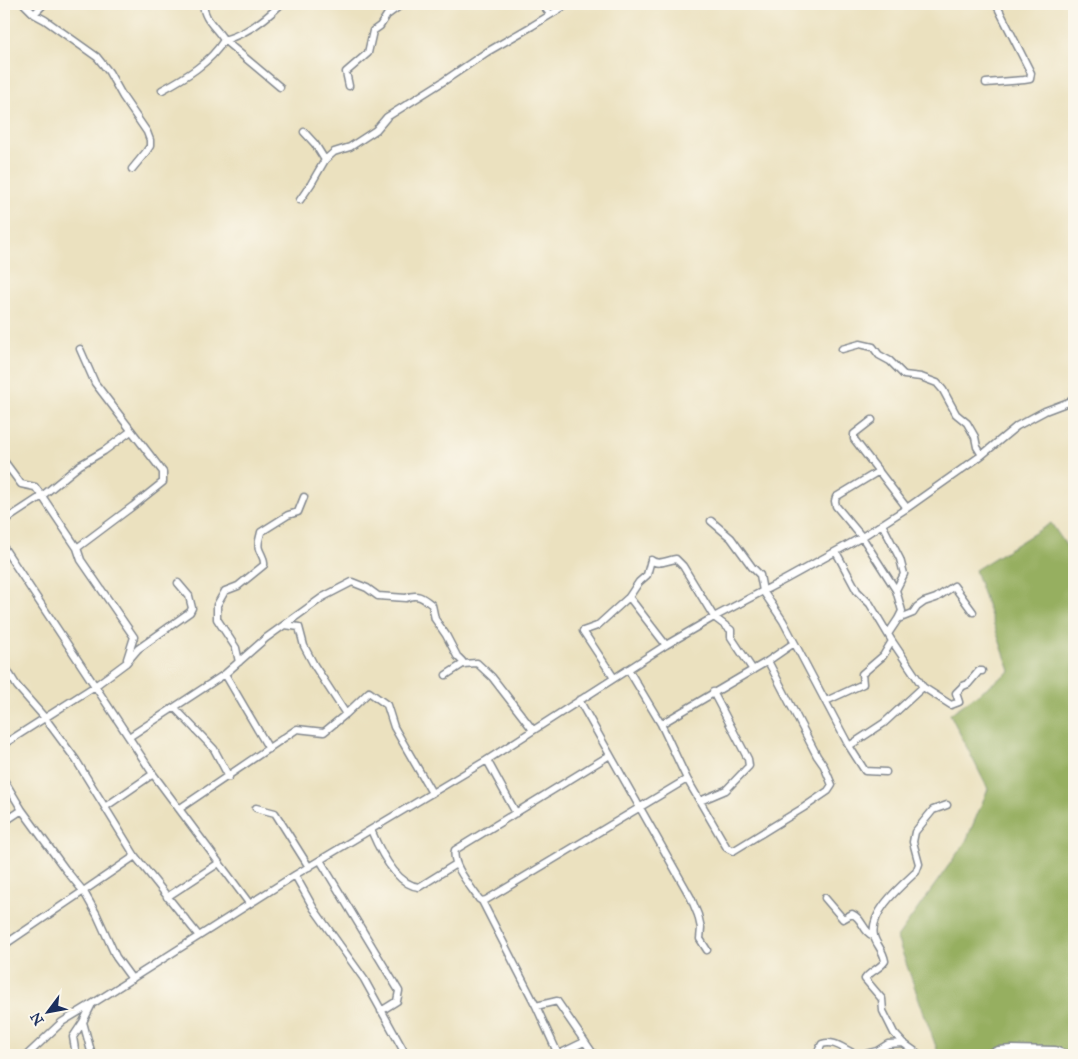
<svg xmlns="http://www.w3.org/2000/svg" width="1078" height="1059" font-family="'IM FELL Great Primer',serif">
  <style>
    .forest { fill: #96af60; stroke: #586f5f }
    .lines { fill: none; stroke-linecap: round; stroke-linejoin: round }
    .minor-casing { stroke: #83888e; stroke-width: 9 }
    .minor { stroke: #fff; stroke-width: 6 }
  </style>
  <rect width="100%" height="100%" fill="#fbf7ec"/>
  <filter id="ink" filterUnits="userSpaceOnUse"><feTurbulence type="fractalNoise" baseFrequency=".02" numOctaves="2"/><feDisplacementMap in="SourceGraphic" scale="10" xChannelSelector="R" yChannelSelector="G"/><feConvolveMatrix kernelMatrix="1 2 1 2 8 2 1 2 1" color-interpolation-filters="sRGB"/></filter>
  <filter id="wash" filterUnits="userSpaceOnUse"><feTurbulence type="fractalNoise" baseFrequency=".0096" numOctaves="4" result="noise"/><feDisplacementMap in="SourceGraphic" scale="20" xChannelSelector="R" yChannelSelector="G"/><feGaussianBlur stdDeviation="1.12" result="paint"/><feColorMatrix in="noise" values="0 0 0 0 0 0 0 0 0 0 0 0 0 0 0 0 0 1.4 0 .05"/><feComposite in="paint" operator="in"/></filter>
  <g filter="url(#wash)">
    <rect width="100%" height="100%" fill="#ebe1bf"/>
    <path class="forest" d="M1051,523L1074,557V1055H939L897,938L966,841L988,789L950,714L1010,671L975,570Z"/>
  </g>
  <g filter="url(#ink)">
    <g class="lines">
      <g class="minor-casing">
        <path id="minor" d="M24,4L34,14L45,20L97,57L109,72L123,97L147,132L150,140V146L146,152L132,169
          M203,4C204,20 216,27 224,40C246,34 265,20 281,4
          M542,4L550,14
          M34,14L44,4
          M986,83L1024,80L1030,79L1031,73L996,4
          M349,86L346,72L368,53L373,31L380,26L387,15L402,4
          M162,90C186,77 210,63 224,40L280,87
          M304,132L315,144L325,160
          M300,200L311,184L325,160L334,152L350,147L376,130L387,117L444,81L487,52L532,26L568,4
          M842,349L860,344L873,347L879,355L890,361L904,375L921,377L937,383L943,390L956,414L967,423L975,437L977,447L982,455
          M872,420L854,434V439L907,508
          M4,461L21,484L35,487L42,496L77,548L81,560L134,637L127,659
          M879,471L836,497L835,501L836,506L862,537L896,590L902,611L898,619
          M4,521L42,496L80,465L104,451L131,431
          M711,521L731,538L752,567L760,575L763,591L783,621L849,746L865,771L886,772
          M882,524L900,559L904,574L896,590
          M4,548L95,686L126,663L138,649L190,612L192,608L189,596L178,583
          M77,548L133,506L163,482V472L95,383L80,349
          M836,552L857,591L870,604L892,641L923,687L951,705L959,702L956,693L963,686L968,684L979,671H982
          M629,597L666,645
          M888,634L898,619L913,613L917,607L924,602L936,598L954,586L973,612
          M239,662L236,648L217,619V605L225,591L238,586L264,565C265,558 261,555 259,549C257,543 260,538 261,532L288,515L298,512L304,497
          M4,665L17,686L45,718L76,760L135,856L199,936
          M628,669L661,724L687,779L727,848L733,851L803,808L828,791L832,785L824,766L817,756L768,661
          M225,674L269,749
          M446,675L463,664L477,663L492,677L533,730
          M614,678L583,631L597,626L629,597L639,582L647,575L651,560C658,566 668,560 676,559L683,566L714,617L731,630V637L753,670
          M579,700L691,898L698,915L701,928L700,939L707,950
          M826,701L863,684L862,674L883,656L892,641
          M175,708L214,749L229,777
          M346,714L369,692L387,705L394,727L432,793
          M661,724L768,661L794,643
          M129,737L225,674L266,638L323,597L352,582L367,588L378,596L406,598C418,593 423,598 432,605L435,619L446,635L457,656L462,661L463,664
          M4,744L95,686L153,774L249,903
          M849,746L884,723L923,687
          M610,755L455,850C451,864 471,887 479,899L482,901L486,900L687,779
          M487,760L516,813
          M4,780L22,810L65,869L84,892L97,915L116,957L132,979
          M700,801L726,790L749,766L748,759L713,692
          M105,807L153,774
          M256,808L275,813L309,867
          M179,809L297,729L324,732L346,714L314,665L304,646L299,627L285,625
          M4,822L22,810
          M371,830C379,849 396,885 419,887L456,864
          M320,860L399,991L397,1001L381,1011
          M295,875L314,909L364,979L406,1055
          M167,897L219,863
          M825,898L843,919L852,914C863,918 863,933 874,936
          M482,901L536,1006L557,1001L594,1055
          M4,945L135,856
          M536,1006L558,1054
          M27,1055L62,1022L90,1005
          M76,1055L73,1037L83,1022
          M92,1055L83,1022L92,1004L295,875L487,760L666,645L714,617L786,579L862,537L907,508L982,455L1017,426L1045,411L1074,400
          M557,1055L584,1042
          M816,1055L822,1044C836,1039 846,1052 859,1055
          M861,1055L877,1051L888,1044L903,1043
          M920,1055L903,1043L894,1033L883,1011L882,999L865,979C870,971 880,969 885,961C883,949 876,945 874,936C869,912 901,886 916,872L919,864L913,842L915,832L933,810L947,805
          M984,1055L998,1050L1012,1049L1055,1050L1069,1055"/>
      </g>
      <use href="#minor" class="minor"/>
    </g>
  </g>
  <rect width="1078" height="1059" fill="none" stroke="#fbf7ec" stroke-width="20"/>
  <g transform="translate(48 1012) rotate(238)" stroke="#fbf7ec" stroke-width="4" paint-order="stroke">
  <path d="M0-4L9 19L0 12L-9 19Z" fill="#1b2f5e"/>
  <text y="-8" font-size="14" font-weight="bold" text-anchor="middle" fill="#1b2f5e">N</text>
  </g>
</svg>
